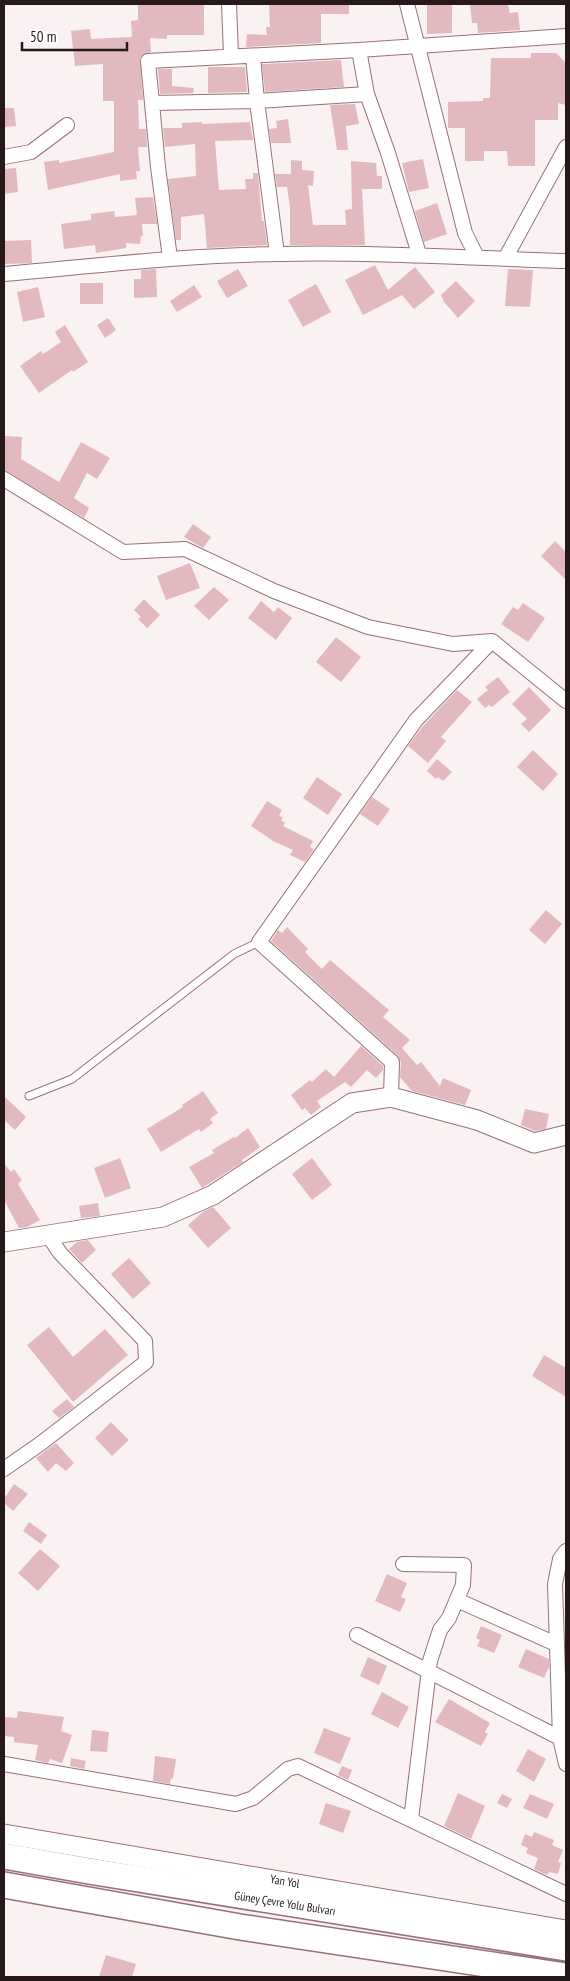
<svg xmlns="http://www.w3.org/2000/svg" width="570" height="1981" font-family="'PT Sans Narrow',sans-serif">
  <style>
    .building { fill: #e2b9bf }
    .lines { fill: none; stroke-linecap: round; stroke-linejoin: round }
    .lane-casing { stroke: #967177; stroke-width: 9 }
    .street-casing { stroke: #967177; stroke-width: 16 }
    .secondary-casing { stroke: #967177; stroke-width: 21 }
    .highway-casing { stroke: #967177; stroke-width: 28 }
    .lane { stroke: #fff; stroke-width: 7 }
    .street { stroke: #fff; stroke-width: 14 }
    .secondary { stroke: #fff; stroke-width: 19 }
    .highway { stroke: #fff; stroke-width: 25 }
    .labels { text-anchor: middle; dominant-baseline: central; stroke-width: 4.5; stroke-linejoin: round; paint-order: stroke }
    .street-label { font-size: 12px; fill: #27181a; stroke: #fff }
  </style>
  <rect width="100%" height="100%" fill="#faf1f2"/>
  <path class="building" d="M204,4V35H167V39L150,38L151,52L144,54L140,58L143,100H138L139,129H146L147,147H138L140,171H136L137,179L120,181V174L48,190L44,162L59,160V163L114,152V101H103V64L75,66L71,31L90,29L91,39L132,37L131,21L138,20V5Z
    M269,4H349V14H321V43L246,47L247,34L267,35L266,27H270Z
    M427,4H452V33L427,34Z
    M470,4H508L510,13L518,12L520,30L478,33L477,23H472Z
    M531,53H556L566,63V105L558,103V120H535V166H508L507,151H484V161H465V128H448V102L483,101V98H490L491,58H531Z
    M341,60L344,87L265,92L262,64Z
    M208,67H245L247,92L208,93Z
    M158,69H172V86L194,88L193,93L160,94Z
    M355,104L359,124L346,126L348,150H337L330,105Z
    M4,108H14L16,126L4,127Z
    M288,119L291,143H271L269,129L277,128L276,121Z
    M202,122V124L250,122L253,140L215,141L219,190L246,189L245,179H253V173H258L262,221H264L267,245L207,248L204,214L181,217V240H176L168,179L196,176L195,144L165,147L163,128H182V123Z
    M423,159L429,188L409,192L402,163Z
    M291,160L302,161V170L314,171L313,186L308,185L313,225H346L345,210L352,209L351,161L376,163L377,176H382V189H362L365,245H290V207L287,187H277L275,174H291Z
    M16,168L18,192L4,194V169Z
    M153,197L157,224H142L143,236H141L140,244L126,243V248L96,253L95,245L64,249L61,224L91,220V214L114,211L115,217L137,215L135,198Z
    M437,203L447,234L424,242L415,211Z
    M31,240L32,263L4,264V241Z
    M375,265L388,290L415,267L435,292L414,309L402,295L363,315L345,280Z
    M156,269L157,297L134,298V279H141V270Z
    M238,269L248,286L227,298L217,281Z
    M508,269L533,270L530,307L505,306Z
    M456,281L475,301L458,318L444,302L441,295Z
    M80,283H103V304H80Z
    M316,284L331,312L303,327L288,300Z
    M194,285L202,297L177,312L170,301Z
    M38,287L45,317L23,322L17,292Z
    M108,318L116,330L105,338L97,325Z
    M65,325L88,362L73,372L72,370L39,393L20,366L41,351L43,354L61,342L55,332Z
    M4,436L22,437L21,459L59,482L81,442L110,458L97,479L87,473L74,498L89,508L84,518L4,470Z
    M193,524L211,537L203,548L184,537Z
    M555,541L566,552V580L541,556Z
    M190,563L200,588L166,600L157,576Z
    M214,587L229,600L209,620L194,606Z
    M144,599L160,615L147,628L138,619L141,617L134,610Z
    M261,601L274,612L278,607L292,618L276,640L248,618Z
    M523,603L545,618L528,642L501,624L513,607L518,610Z
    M336,637L361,657L341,682L316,662Z
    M498,677L510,692L492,707L489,705L485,708L477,699L488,690L485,687Z
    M529,687L551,710L529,732L521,724L527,719L512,704Z
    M457,690L472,702L441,737L446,741L428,763L408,746L423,726Z
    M533,750L558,774L543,791L517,767Z
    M437,759L452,772L443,781L438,777L436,779L427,771Z
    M317,777L342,794L328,815L303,798Z
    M372,797L390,809L378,826L360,814Z
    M267,801L282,810L279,815L283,818L281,820L285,823L283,826L313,841L310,847L314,849L305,862L290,855L293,850L273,841L251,826Z
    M546,910L562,924L545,944L529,930Z
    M287,927L308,949L305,952L322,969L330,960L389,1010L383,1017L410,1040L402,1048L417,1065L421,1062L440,1086L443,1078L471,1090L465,1105L412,1091L400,1077L401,1062L398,1056L271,941L278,930L282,933Z
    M361,1046L383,1066V1070L376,1078L367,1070L351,1087L345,1082L317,1101L321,1107L311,1115L305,1108L302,1110L291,1095L310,1080L312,1082L326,1069L334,1077Z
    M203,1091L218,1113L210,1119L213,1123L201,1132L199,1129L161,1152L147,1129L183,1107L182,1105Z
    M4,1096L26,1117L15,1130L4,1120Z
    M525,1109L549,1114L546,1129L535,1131L521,1125Z
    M248,1128L260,1147L242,1160L243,1162L202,1188L189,1167L214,1153L212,1150L234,1137L235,1138Z
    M120,1158L131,1188L105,1198L94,1168Z
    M312,1158L332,1185L312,1200L292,1174Z
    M4,1163L11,1172L14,1169L22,1180L18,1184L40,1220L27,1227L19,1228L4,1200Z
    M98,1203L100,1216L81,1218L79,1206Z
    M213,1207L231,1228L208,1248L188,1225L204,1211Z
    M88,1240L96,1250L82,1263L69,1249L77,1242Z
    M129,1258L151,1283L133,1299L111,1274Z
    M49,1327L73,1357L105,1329L128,1355L73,1402L27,1345Z
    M544,1355L566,1368V1397L532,1376Z
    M67,1399L74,1407L59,1418L52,1411Z
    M111,1422L129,1440L112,1456L95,1438Z
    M56,1443L74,1463L66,1471L56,1463L48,1472L36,1458Z
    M14,1484L28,1494L13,1511L4,1503V1499Z
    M29,1522L47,1535L41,1544L23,1531Z
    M40,1549L60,1566L38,1591L18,1573Z
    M387,1574L407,1583L401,1597L406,1599L400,1612L375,1601Z
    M481,1626L502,1635L494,1653L477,1646L480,1640L476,1638Z
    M526,1649L549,1659V1667L544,1678L518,1667Z
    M368,1657L387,1666L379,1685L360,1676Z
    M382,1692L409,1707L398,1728L371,1714Z
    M449,1699L490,1723L485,1732L488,1734L481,1746L435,1722Z
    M18,1711L64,1717L61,1731L72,1735L62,1763L50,1759L48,1763L35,1760L38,1745L14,1742V1737L4,1736V1717L17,1718Z
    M324,1728L351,1738L340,1764L314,1753Z
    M92,1730L109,1732L107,1752L90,1751Z
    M528,1749L546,1759L534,1782L516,1771Z
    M155,1756L176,1759L173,1779L171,1778L170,1784L153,1781Z
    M71,1758L86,1761L84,1769L70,1766Z
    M342,1766L352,1770L348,1780L338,1775Z
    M458,1793L485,1806L471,1839L444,1826Z
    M502,1794L512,1799L507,1808L497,1803Z
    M530,1794L554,1804L547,1819L523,1808Z
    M326,1803L351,1811L343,1833L319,1824Z
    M534,1832L554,1840L552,1845L563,1850L558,1862L561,1863L558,1874L549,1872L547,1875L534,1869L538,1858L526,1853L528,1848L521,1845L525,1834L532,1837Z
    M106,1955L136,1964L132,1977H99Z"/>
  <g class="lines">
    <g class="lane-casing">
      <path id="lane" d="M29,1096L72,1079L234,954L259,942"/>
    </g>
    <g class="street-casing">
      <path id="street" d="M229,4L231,55
        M407,4L465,233L477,257
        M359,50L367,94L388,153L419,254
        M253,56L257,101L277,254
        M152,103L257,101L367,94
        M4,157L31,152L67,125
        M506,257L566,147
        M170,258L158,167L148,61L359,50L566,36
        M4,274C96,266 187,255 279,254C375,252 470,258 566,261
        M4,479L123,552L185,549L274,591L368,627L453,644L492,641L566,701
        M391,1097L392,1062L259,942L416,720L492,641
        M4,1469L40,1444L146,1362L145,1341L60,1253L48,1235
        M566,1551L560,1559L555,1584L560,1738L566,1764
        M403,1564L464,1565L463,1585L449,1618L440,1630L430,1661L411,1820
        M457,1600L556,1644
        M357,1635L560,1738
        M4,1764L236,1804L253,1798L288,1769L298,1766L566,1894"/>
    </g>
    <g class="secondary-casing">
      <path id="secondary" d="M4,1242L163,1217L213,1195L352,1103L391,1097L477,1120L534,1143L566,1135
        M4,1834L566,1930"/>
    </g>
    <g class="highway-casing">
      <path id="highway" d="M4,1856L89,1871L566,1948
        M4,1885L240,1927L566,1976"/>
    </g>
    <use href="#lane" class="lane"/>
    <use href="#street" class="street"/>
    <use href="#secondary" class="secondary"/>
    <use href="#highway" class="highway"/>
  </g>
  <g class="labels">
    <g class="street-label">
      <text transform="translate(285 1881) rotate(10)">Yan Yol</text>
      <text transform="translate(285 1903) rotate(9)">Güney Çevre Yolu Bulvarı</text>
    </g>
  </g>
  <rect width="570" height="1981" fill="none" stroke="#27181a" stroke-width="10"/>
  <path d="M22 42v8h105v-8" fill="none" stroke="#27181a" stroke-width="2.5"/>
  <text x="30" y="42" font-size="15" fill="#27181a" stroke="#ffffff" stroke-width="4" paint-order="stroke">50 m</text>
</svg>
